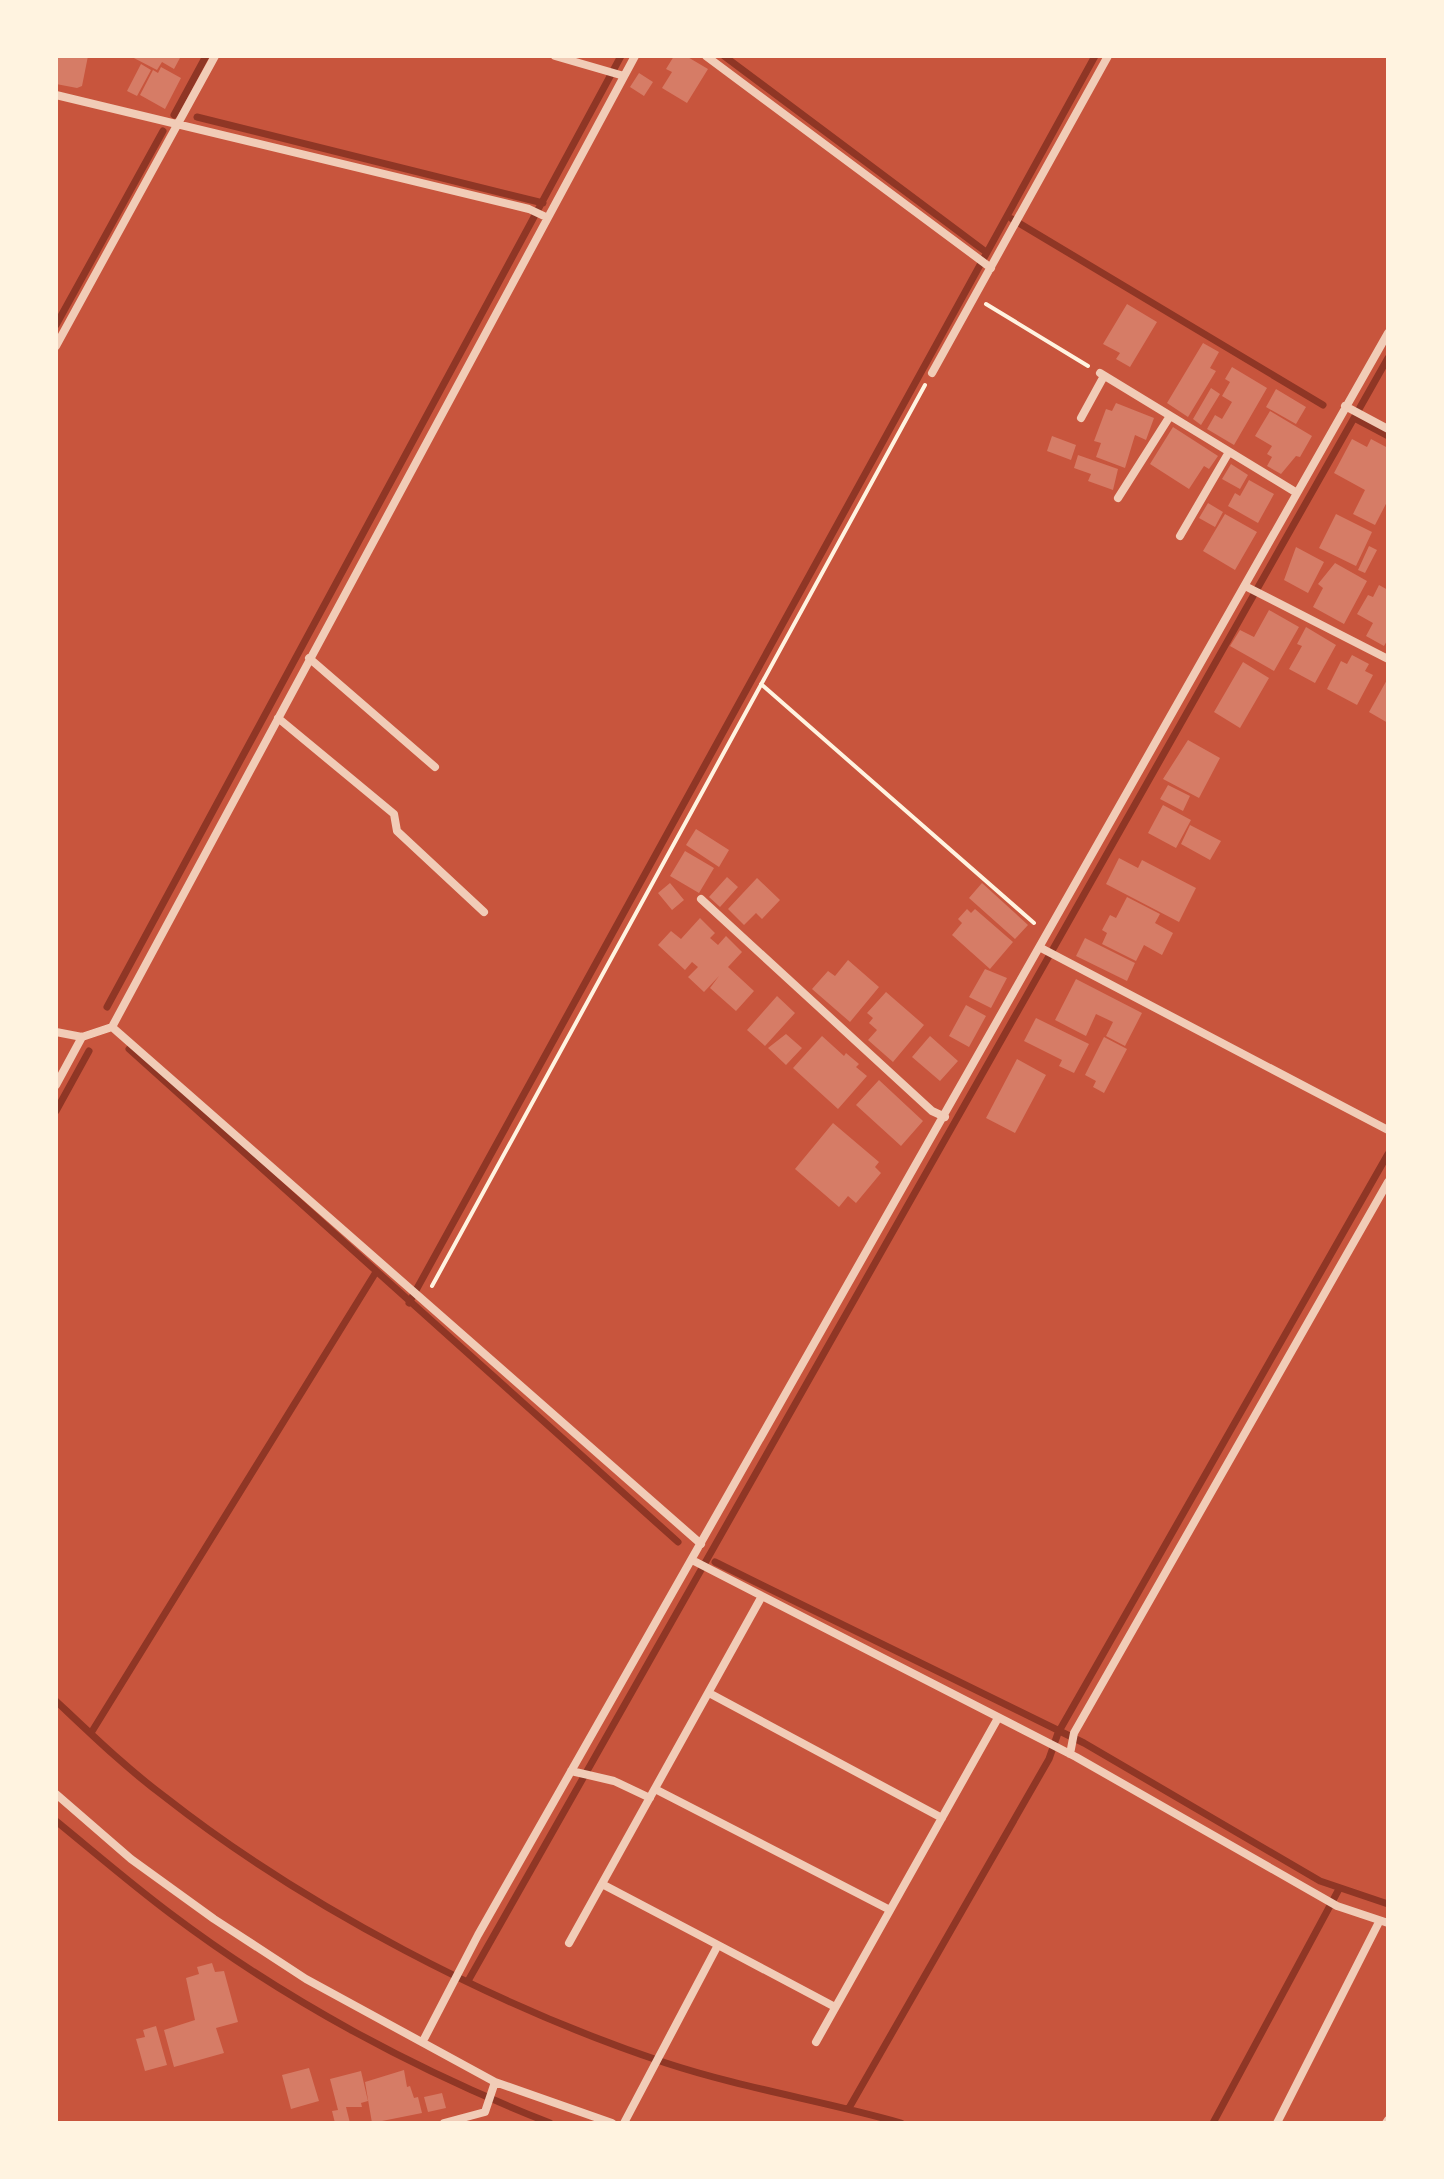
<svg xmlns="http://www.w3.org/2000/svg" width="1444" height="2179" font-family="'DejaVu Sans',sans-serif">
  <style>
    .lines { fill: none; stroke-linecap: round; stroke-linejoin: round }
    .stream { stroke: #8f3625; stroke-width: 7 }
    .building { fill: #d67c66 }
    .path { stroke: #fff3e0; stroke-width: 4 }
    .minor { stroke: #f1ccb7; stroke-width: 8 }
  </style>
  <rect width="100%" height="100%" fill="#c8553d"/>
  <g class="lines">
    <path class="stream" d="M724,56L986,252
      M174,115L206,56
      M197,117L543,203
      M1012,219L1323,405
      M56,325L163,131
      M1354,418L1388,436
      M107,1007L621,56
      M129,1049L678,1542
      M56,1111L89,1051
      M409,1303L1095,56
      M715,1562L1084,1743L1320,1881L1388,1904
      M56,1701C91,1734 126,1768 165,1797C305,1907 497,2007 666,2063C742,2088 824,2101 901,2123
      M91,1733L376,1272
      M56,1821C94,1852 131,1884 171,1914C285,2000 417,2071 550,2123
      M468,1981L1388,358
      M849,2108L1049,1759L1058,1733L1388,1154
      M1213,2123L1339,1889"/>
  </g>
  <path class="building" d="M57,56H88L82,86L77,88L56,84Z
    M130,56H181L174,69L162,62L157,70Z
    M674,56H686L708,69L687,103L662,88L672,72L666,69Z
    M141,64L151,70L137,96L127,91Z
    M161,67L181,78L165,109L140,95L153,70L158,73Z
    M639,73L653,82L644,96L630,87Z
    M1127,304L1157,322L1130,367L1116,359L1120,353L1103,344Z
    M1203,343L1219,352L1210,368L1216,371L1188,417L1167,403Z
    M1232,367L1267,388L1234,445L1207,429L1215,415L1222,419L1232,402L1222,396L1230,382L1225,379Z
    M1211,388L1220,394L1201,425L1193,419Z
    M1276,389L1306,407L1296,424L1266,407Z
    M1116,403L1154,418L1146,440L1135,435L1125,468L1096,457L1101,443L1094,441L1106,409L1112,411Z
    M1270,411L1312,436L1300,457L1296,456L1281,474L1267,466L1272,457L1267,454L1272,446L1255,436Z
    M1173,427L1218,456L1209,469L1204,466L1189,489L1150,464Z
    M1052,436L1076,445L1071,460L1047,451Z
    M1352,439L1367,447L1371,439L1388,448V500L1375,525L1353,514L1365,490L1334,473Z
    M1078,455L1118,469L1113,490L1088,481L1091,474L1074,468Z
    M1231,464L1248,475L1240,489L1222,479Z
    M1249,480L1274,494L1258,523L1228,506L1235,493L1240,496Z
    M1208,503L1223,512L1215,527L1199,518Z
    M1225,514L1257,532L1235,570L1203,551Z
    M1336,514L1372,532L1356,566L1319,548Z
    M1369,546L1377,550L1365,573L1358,570Z
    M1296,547L1324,562L1308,593L1284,580Z
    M1335,563L1367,581L1344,624L1313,607L1323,588L1318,584Z
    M1379,585L1388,590V639L1384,646L1366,636L1373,623L1357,614L1368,595L1373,597Z
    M1269,610L1299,627L1274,671L1230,646L1240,630L1254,637Z
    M1306,627L1336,645L1315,683L1289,669L1302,646L1297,644Z
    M1352,655L1369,664L1365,671L1373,675L1357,705L1327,689L1341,661L1347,664Z
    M1243,662L1269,678L1240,728L1214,712Z
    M1388,678V723L1369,712Z
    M1188,740L1220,758L1199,798L1163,779Z
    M1168,785L1190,796L1183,811L1160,799Z
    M1163,805L1191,820L1176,848L1148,833Z
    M1190,825L1221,841L1210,860L1181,844Z
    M696,829L729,850L719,867L686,845Z
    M685,851L714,868L699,893L670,876Z
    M1119,858L1138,868L1142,860L1196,888L1179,922L1106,884Z
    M727,877L738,887L720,907L709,897Z
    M757,878L780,900L762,919L756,913L744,925L728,909Z
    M670,883L684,900L672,910L658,893Z
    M982,883L1028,925L1015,939L969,898Z
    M1127,897L1160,914L1155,923L1173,933L1162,955L1144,945L1136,961L1102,944L1107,933L1102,930L1110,915L1116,918Z
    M967,909L971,913L975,909L1013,942L990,969L952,935L962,923L958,919Z
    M700,918L715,933L710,938L718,945L726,936L742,952L728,967L754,991L736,1011L710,988L719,976L704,992L688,977L698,967L692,962L685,970L658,945L671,931L681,939Z
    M1085,938L1135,963L1127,981L1076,956Z
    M848,960L879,987L850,1022L812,989L828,971L835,976Z
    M985,969L1007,978L991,1008L969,997Z
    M1076,979L1142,1013L1125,1046L1106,1036L1113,1022L1096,1014L1086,1036L1055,1020Z
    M886,992L924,1025L893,1062L868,1040L877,1030L869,1023L873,1018L867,1013Z
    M777,996L795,1013L765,1046L747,1030Z
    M966,1005L986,1016L969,1047L949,1036Z
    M1036,1018L1089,1044L1074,1073L1059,1066L1062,1060L1024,1041Z
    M786,1034L802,1048L786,1065L768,1048Z
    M822,1036L844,1056L846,1053L859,1064L856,1067L867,1076L838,1109L793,1068Z
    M930,1036L958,1061L940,1081L912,1057Z
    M1104,1037L1127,1049L1104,1093L1093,1087L1096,1081L1085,1075Z
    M1017,1059L1046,1075L1015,1133L986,1118Z
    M879,1080L923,1121L901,1146L856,1105Z
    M833,1123L879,1162L875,1167L881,1173L856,1203L848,1196L839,1207L795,1169Z
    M212,1963L215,1972L224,1971L238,2022L216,2028L224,2053L174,2067L164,2030L195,2020L186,1978L199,1974L197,1967Z
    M156,2026L167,2065L145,2071L136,2039L145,2037L143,2030Z
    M309,2068L319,2101L291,2109L282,2075Z
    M404,2070L407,2087L410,2086L414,2098L418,2097L422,2113L372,2123L365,2082Z
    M361,2071L368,2101L361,2103L362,2107H346L350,2123H335L332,2111L338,2110L330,2079Z
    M442,2093L446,2108L428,2112L424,2097Z"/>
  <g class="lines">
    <path class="path" d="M986,304L1088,366
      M761,684L1034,923
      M432,1286L925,385"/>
    <path class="minor" d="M555,56L624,76
      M706,56L991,268
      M56,95L529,209L546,217
      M56,346L215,56
      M932,373L1108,56
      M1100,373L1297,493
      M1345,406L1388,429
      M1081,418L1104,376
      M1118,498L1170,416
      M1180,536L1229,452
      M1245,586L1388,659
      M309,658L435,767
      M278,718L394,814L397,831L484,912
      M701,899L932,1111L945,1117
      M1041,948L1388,1130
      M112,1027L701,1544
      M56,1032L82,1037L112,1027L635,56
      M56,1085L82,1037
      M692,1560L1076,1757L1337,1906L1388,1923
      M709,1693L942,1818
      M1070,1754L1074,1733L1388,1182
      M571,1771L614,1781L650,1798
      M655,1789L890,1910
      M56,1794L131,1859L214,1919L306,1979L495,2082L612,2123
      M602,1884L718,1945
      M569,1943L762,1596
      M423,2041L478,1935L1388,333
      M816,2042L998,1718
      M444,2123L485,2112L495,2082
      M624,2123L718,1945L835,2007
      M1277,2123L1379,1922
      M1386,2123L1388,2120"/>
  </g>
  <rect width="1444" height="2179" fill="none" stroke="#fff3e0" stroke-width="116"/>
</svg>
